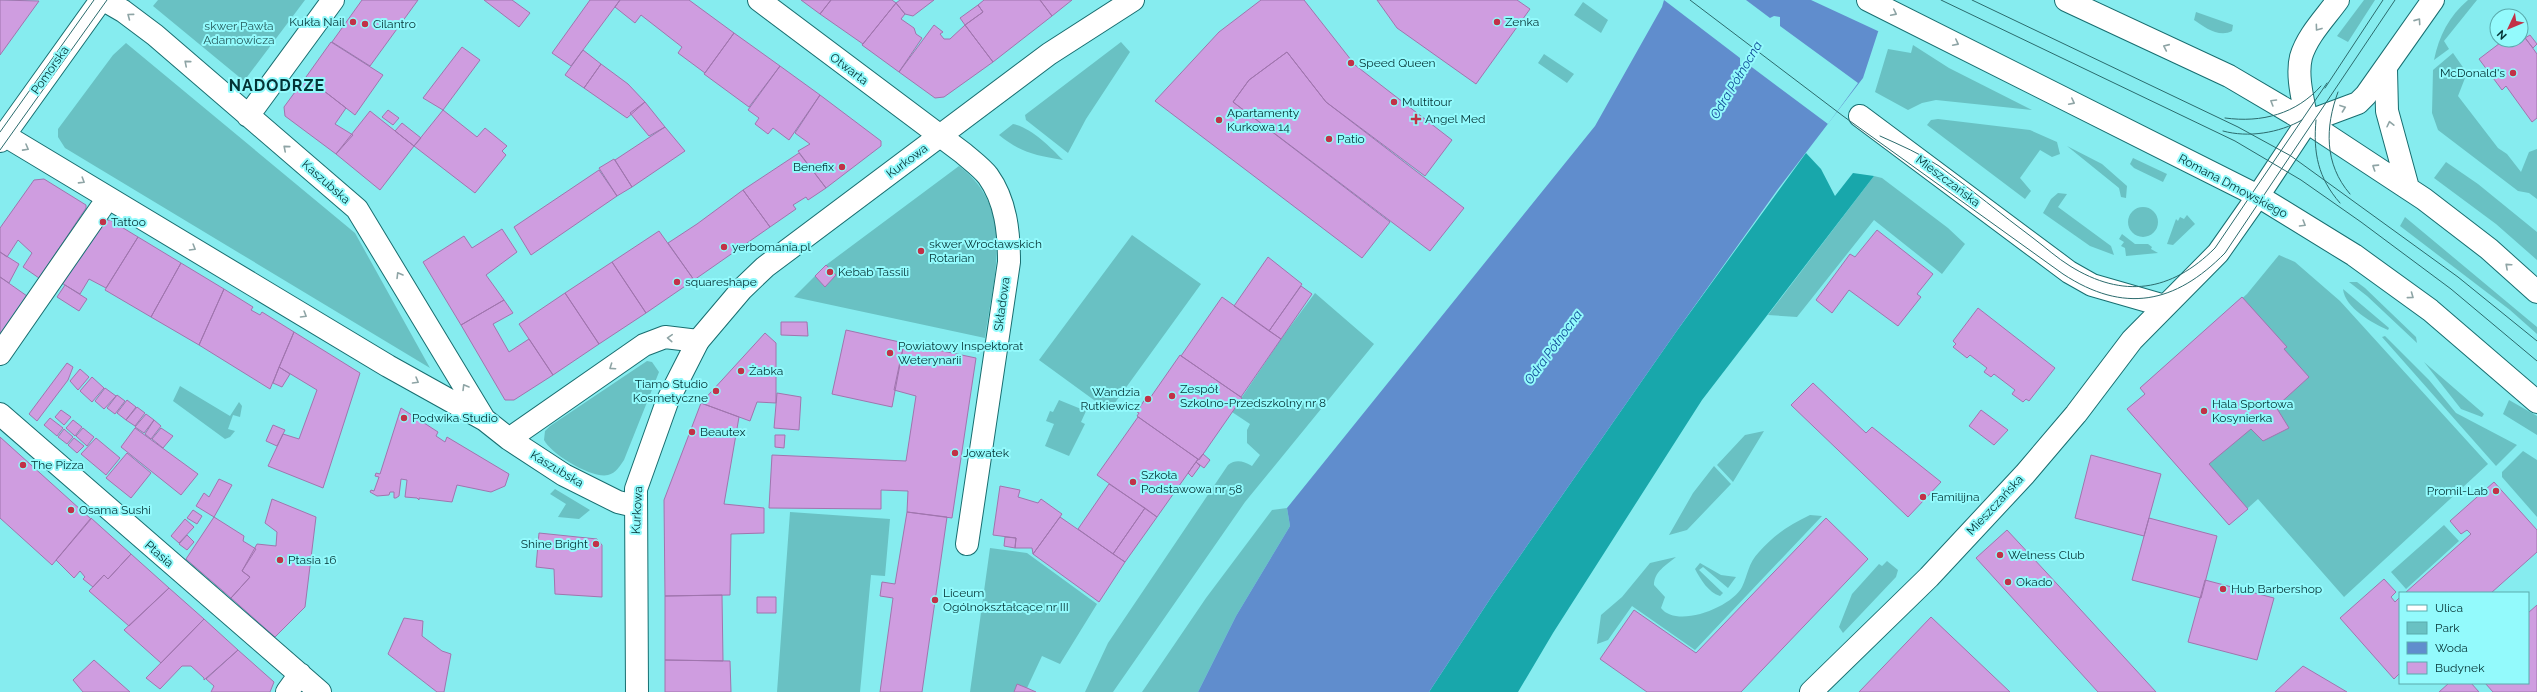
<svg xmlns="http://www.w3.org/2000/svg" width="2537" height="692" font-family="Raleway,sans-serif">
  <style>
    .green { fill: #69c1c3 }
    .forest { fill: #18a7ab }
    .water { fill: #608dcd }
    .pier { fill: #86ecef }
    .building { fill: #cf9de0; stroke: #a075ae }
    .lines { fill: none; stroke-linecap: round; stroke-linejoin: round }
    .minor-casing { stroke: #186e70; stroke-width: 24 }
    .major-casing { stroke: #186e70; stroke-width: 24 }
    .minor { stroke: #fff; stroke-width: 22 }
    .major { stroke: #fff; stroke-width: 22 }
    .tram { stroke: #2b6b6d; stroke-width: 1 }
    .oneway { stroke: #8ea4a5 }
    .poi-dot { fill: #c23147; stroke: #93fafc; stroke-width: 1.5 }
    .labels { text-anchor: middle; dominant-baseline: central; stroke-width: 4; stroke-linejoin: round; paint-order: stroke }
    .poi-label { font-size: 12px; fill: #043436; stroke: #93fafc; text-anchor: start }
    .park-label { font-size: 12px; fill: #265b5c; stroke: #93fafc }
    .street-label { font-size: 12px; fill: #043436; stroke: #93fafc }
    .water-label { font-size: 13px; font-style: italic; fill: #114c99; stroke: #93fafc }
    .district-label { font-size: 16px; font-weight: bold; letter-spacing: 1px; fill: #043436; stroke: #93fafc }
  </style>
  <rect width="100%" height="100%" fill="#86ecef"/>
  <path class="green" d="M158,0H305L244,81L153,6Z
    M2364,0H2375L2348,42L2337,36Z
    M2468,0H2477L2444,41L2449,49L2434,60C2439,36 2449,16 2468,0Z
    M1583,2L1608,20L1601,33L1574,15Z
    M2196,12L2233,25L2232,31C2219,38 2204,27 2194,20Z
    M1121,42L1130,52L1086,119L1068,153L1026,120L1025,115Z
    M126,43L355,233L430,368L65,148L58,137V129L113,55Z
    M1913,45L1949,68L2032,110L1936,100L1922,103L1908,110L1875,92L1888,49L1911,53Z
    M2453,53L2467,73L2458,96L2498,148L2507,154L2521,172L2529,152L2537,149V199L2529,193L2518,191L2438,130L2432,113L2433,70Z
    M1544,54L1574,74L1567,83L1538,63Z
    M1938,119L2030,130L2057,142L2060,154L2052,157L2040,150L2020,178L2031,191L2025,199L1927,125L1931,120Z
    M1013,124C1032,128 1050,147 1063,160C1035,155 1021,153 999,135Z
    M2067,146L2102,164L2127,186L2126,198L2121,197L2119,188Z
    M2133,158L2167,174L2163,182L2134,168L2130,164Z
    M2446,162L2478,184L2537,232V260L2496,224L2434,178Z
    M959,166C1017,209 993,278 985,338L794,297L815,276L825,286L836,275L826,265Z
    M1874,176L1882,178L1948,228L1965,244L1942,274L1874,220L1797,317L1768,315Z
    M2058,193L2067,194L2058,207L2111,246L2114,255L2090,246L2043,213L2051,199Z
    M2128 222a15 15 0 1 1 30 0a15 15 0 1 1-30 0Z
    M2187,215L2195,224L2173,245L2167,244L2176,219L2178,221L2180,217L2184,219Z
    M2405,217L2537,327V334L2510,310L2400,226Z
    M2122,234L2135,244H2148L2152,247L2151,249L2158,253L2126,256L2125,248L2121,246L2124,242L2119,239Z
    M1132,235L1201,284L1109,411L1039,360Z
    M2279,255L2295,262L2340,301L2488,464L2344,597L2258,499L2229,525L2127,409L2145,394L2140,388L2247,294Z
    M2349,282H2357L2365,288L2416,337L2417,343L2367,296Z
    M2343,289L2389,328L2388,330C2372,323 2345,308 2343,289Z
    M1315,293L1374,344L1245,502L1113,692H1085L1108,643L1228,465C1236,459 1243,461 1252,466L1260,455L1247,443V430L1250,424L1232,412L1281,339Z
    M2385,336L2429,380L2456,413L2517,445L2496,466L2382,337Z
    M647,361L652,362L659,372L624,460C620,466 616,473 608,475C592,479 551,454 544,440L545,431L550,426Z
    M2424,362L2484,414L2482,417L2461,409Z
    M180,386L230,416L239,402L242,406L240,417L233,415L228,429L235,431L230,437L225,439L173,401Z
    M1059,400L1086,411L1081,422L1085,424L1069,456L1045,446L1054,424L1046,421L1050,411L1053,412Z
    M2509,400L2537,416V435L2503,414Z
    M1764,431L1733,482L1717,465L1745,435Z
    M2523,451L2537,460V517L2502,477V472Z
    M1714,466L1731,484L1687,530L1669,535L1693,493Z
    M555,489L590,510L579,519L558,517L566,504L550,494Z
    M1287,508L1290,526L1236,616L1198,692H1142L1206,598L1272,510Z
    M790,512L890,519L885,576L871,575L860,692H777Z
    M1810,515L1822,516L1695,650L1632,606L1608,640L1597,644L1601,615L1622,597L1650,563L1676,557C1666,565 1654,572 1654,585L1665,597L1661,608C1677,629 1732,607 1742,587C1748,575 1748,563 1759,552C1774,535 1789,525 1810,515Z
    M2444,525L2459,541L2406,589L2391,572Z
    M990,548L1027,553L1097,604L1060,664L1042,656L1027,688L1017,684L1014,692H970Z
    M1887,561L1898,570L1896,577L1843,633L1839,627L1852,594L1879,564L1882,566Z
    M1700,563L1721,575L1736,577L1728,588L1703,567L1699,570L1723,593L1720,596C1708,592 1701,580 1695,569Z"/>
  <path class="forest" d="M1806,153L1821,169L1835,196L1853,173L1874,176L1702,400L1553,633L1518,692H1429L1492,596L1676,332Z"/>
  <path class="water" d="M1664,0H1892L1878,32L1863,78L1778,189L1676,332L1492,596L1429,692H1198L1236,616L1290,526L1287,508L1595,126L1662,7Z"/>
  <path class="pier" d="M1664,0H1746L1770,18L1774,16L1780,17V26L1858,83L1828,124L1749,65H1740V58Z
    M1811,0H1894L1880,32Z"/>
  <path class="building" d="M0,0L39,1L0,55Z
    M362,0H418L370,66L332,42Z
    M484,0H512L530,13L519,27Z
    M590,0H620L571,66L552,53Z
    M620,0H689L734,33L705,73L678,53L682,47L641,15L635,23L615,7Z
    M801,0H831L820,14Z
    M831,0H892L896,3L863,44L820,14Z
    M900,0H934L913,16L905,14L896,3Z
    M984,0H1040L1052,16L993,62L965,25L983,12L978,5Z
    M1040,0H1072L1052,16Z
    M1261,0H1304L1355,65L1452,140L1425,176L1326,102L1287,52L1249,80L1233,102L1390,222L1362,258L1155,101L1219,32Z
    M1377,0H1517L1530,9L1476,84L1397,28Z
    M896,3L905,14L901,19L914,28L916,34L922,38L899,72L862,45Z
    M978,5L983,12L965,25L960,18Z
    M934,25L943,32L940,34L944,39H950L965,25L993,62L944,97L935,98L899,72Z
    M2521,32L2537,54V118L2532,122L2506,86L2502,90L2479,59L2504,40H2521Z
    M734,33L780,66L749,107L704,74Z
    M2530,35L2537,44L2533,48L2525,38Z
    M331,42L383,75L355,115L306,77Z
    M462,47L480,60L443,110L423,98Z
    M583,50L601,64L584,88L565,75Z
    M1287,52L1326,102L1464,208L1430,251L1233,102L1249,80Z
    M601,64L628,84L645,102L627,118L584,88Z
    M780,66L820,95L789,140L773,128L768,134L755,124L759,118L748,110Z
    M306,77L346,108L335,124L353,135L336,154L285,116L284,107Z
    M820,95L881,141V146L826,188L798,151L810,144L795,133Z
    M645,102L665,127L649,136L630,113Z
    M388,110L399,118L393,125L382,117Z
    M443,110L477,137L485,128L507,146L502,151L506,155L475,193L414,146Z
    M370,111L414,146L380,190L336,154Z
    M402,123L421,138L414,146L395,131Z
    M665,127L685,151L632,187L615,160Z
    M799,153L826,188L808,200L806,197L793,205L796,209L770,227L743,190Z
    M614,159L632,187L617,196L599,168Z
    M599,170L617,196L531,255L514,227Z
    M44,179L86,205V208L39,278L23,267L32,253L18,240L7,257L0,252V228L34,180Z
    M743,190L770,227L694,280L668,243L697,224Z
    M110,220L138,237L106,288L89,279L80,294L60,282L101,221Z
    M502,229L517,252L486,275L504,300L461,325L423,262L464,236L472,248Z
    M1877,230L1933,274L1917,294L1921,297L1898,326L1849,290L1832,313L1816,300L1850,254L1855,257Z
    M659,231L694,280L646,313L612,262Z
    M138,237L181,263L151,317L105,290Z
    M0,252L19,264L9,283L0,277Z
    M1268,257L1302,284L1269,331L1234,306Z
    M612,262L646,313L599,344L565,293Z
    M181,263L224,289L199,345L151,317Z
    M826,265L836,275L825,287L815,276Z
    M0,277L27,296L0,337Z
    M65,285L87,299L79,311L57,297Z
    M1301,286L1312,294L1281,339L1269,331Z
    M224,289L253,307L251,310L260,315L262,312L294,332L270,389L199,345Z
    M565,293L599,344L553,375L519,324Z
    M1222,297L1281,339L1241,397L1181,356Z
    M2242,297L2287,347L2284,349L2309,377L2276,407L2289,428L2263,441L2251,429L2209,464L2248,509L2229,525L2127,409L2145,394L2140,388Z
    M504,300L513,313L493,324L509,352L529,339L553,375L514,400H505L461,325Z
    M1978,308L2055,368L2029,401L2026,399L2023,402L2012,394L2015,390L1994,374L1991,377L1984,372L1987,368L1970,355L1967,358L1953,347L1956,344L1953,341Z
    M781,322H807L808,336L781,335Z
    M846,330L904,343L892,407L832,394Z
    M294,332L360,373L323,488L268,466L283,434L299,439L317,390L279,367Z
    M765,333L776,343V403L757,402L750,421L701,403Z
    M904,343L976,358L952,518L907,512L908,491L881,490V509L769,508L772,455L906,461L916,396L894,390Z
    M1180,355L1242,398L1199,460L1137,416L1139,413L1137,412L1145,399L1148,401Z
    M67,363L73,367L68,380L37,421L29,414Z
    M279,367L290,374L282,387L273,383Z
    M80,369L89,377L78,390L70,381Z
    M92,377L104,388L92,402L80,391Z
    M1813,383L1866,433L1872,427L1941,482L1908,517L1791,405Z
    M105,388L116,396L104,409L95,401Z
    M777,393L801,397L799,430L774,428Z
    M117,395L125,401L115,414L107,408Z
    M127,400L136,407L126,420L117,413Z
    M701,403L739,417L724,504L764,508V533L731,534L730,595L665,596L664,500Z
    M137,407L145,413L135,426L126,420Z
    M401,408L438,432L436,436L445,442L447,437L509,474L505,486L491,492L457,485L452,502L419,498V500L417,498L405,497L407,480L401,479L399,496L396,498H394V492H390L389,495L377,496L370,492L371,490L374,491L379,477L375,476L376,473L380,474Z
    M61,410L71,417L64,425L55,417Z
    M1981,410L2008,430L1994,445L1969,426Z
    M146,414L154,420L144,433L135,427Z
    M1138,417L1198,459L1157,517L1097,475Z
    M50,418L63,428L57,436L44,425Z
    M73,420L82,427L75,436L66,428Z
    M154,420L161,426L151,439L145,434Z
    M273,425L285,430L277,446L266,441Z
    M83,428L94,437L87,446L76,436Z
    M135,428L198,474L181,495L121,447Z
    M161,428L173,436L163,448L152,439Z
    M64,429L73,437L67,444L58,437Z
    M775,435H785L784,448L775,447Z
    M0,437L91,519L52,565L0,518Z
    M74,438L84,446L77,453L68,445Z
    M96,438L120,458L106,475L81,454Z
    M127,453L151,473L131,498L106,478Z
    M1203,454L1210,460L1204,468L1196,462Z
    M2091,455L2161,474L2144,536L2075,518Z
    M1196,462L1200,466L1192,477L1188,473Z
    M219,479L232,485L214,517L196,506L204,493L209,497Z
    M2494,482L2537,530V552L2491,593H2405L2471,534L2467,530L2461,534L2450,521Z
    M1109,484L1145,508L1113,554L1078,529Z
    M1000,486L1020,490L1018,497L1038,503L1041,499L1062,514L1033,554L1032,548H1015L1016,538L993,535Z
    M272,499L316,517L305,607L275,637L231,598L250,577L242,571L257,544L276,546L277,532L265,523Z
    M1145,508L1157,517L1125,562L1113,554Z
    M193,510L202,516L197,524L187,518Z
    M907,512L947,517L922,692H880L893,598L880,596L882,582L895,584Z
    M214,517L244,536L243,541L256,549L242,571L250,577L231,598L186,559Z
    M1060,517L1125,562L1099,602L1033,554Z
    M91,518L131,554L108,579L104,575L93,587L83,579L85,577L80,571L74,578L56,560Z
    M1826,518L1868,559L1741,692H1647L1600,659L1634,610L1696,653Z
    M2149,518L2217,536L2201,598L2132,580Z
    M185,519L194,527L179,543L171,536Z
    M2007,530L2058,585L2156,692H2098L1976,558Z
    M539,533L597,539L602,545V597L555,594L554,569L536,567Z
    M187,535L194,542L187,550L179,544Z
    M1005,537L1016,538L1015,548L1004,546Z
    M131,554L169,588L129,626L89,591L104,575L108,579Z
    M2384,579L2396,592L2391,597L2395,602L2400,597V673L2394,679L2340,618Z
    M2205,580L2274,598L2257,660L2188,642Z
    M169,588L204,619L161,663L124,630Z
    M722,595L723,661L665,660V596Z
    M757,597H776V613H757Z
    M2537,605V692H2493L2485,683H2528V613Z
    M1931,617L2010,692H1859Z
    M404,618L423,621L422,636L442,651L451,654L444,692H437L388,654Z
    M204,619L238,650L204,680V678L191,666H182L160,689L146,678Z
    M238,650L274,682L270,692H211L214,686L206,679Z
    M94,660L130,692H83L73,680Z
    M665,660L730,661L731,692H665Z
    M2303,666L2347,692H2275Z
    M2449,683H2471L2479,692H2439Z
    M1017,684L1027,688L1036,692H1014Z"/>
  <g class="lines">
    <g class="minor-casing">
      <path id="minor" d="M104,0L123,11L155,35L357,209L484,419
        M759,0L963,153C971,160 982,168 988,176C1006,201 1009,232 1009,262L967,544
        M2386,70L2387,111L2408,188
        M248,116L333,0
        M1860,116L2069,272L2092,285L2165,306
        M2307,122L2424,199L2489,249L2537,292
        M4,135L388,366L485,420L509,439L564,475L618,502L635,506
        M0,141L101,0
        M0,354L108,198
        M0,414L320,692
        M509,439L644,345L665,337L698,341
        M287,692L300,674
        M1811,692L1929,577L2025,474L2076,414L2132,340L2218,253L2258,196L2354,255L2430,310L2537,402"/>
    </g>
    <g class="major-casing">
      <path id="major" d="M1868,0L2258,196L2307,122L2358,103L2366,95L2433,0
        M2066,0L2229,76L2307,122
        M2307,122C2304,103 2296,77 2301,57C2307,36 2325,18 2338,0
        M637,692L636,489L667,402L698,341L742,289L765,267L1049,54L1133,0"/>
    </g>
    <use href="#minor" class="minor"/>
    <use href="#major" class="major"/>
    <path class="tram" d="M1690,0L1843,116L2063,274C2124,314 2175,304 2225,253L2395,0
      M1941,0L2235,141L2301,180L2361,222L2451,289L2537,361
      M1972,0L2238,127L2291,156L2458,277L2537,341
      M2325,88L2383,0
      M2338,92C2325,127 2324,164 2350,194
      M2225,118C2262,123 2296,114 2321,86
      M2316,120C2313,153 2318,178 2340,203
      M2223,131C2248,138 2279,133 2302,120
      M0,132L94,0
      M1880,136C1900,145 1921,154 1939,166C1971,189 2002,215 2033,238C2045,247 2057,258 2070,266C2123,299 2171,292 2215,248L2327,83
      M0,150L107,0"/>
  </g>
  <defs><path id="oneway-chevron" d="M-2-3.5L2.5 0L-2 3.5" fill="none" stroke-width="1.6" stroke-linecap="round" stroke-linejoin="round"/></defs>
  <g class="oneway">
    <use href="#oneway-chevron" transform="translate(1894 13) rotate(26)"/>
    <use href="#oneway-chevron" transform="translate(130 16) rotate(-143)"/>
    <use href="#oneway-chevron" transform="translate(2418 21) rotate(-55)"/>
    <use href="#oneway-chevron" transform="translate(2318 28) rotate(126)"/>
    <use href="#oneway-chevron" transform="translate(1956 43) rotate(27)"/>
    <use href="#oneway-chevron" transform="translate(2166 47) rotate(-156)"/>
    <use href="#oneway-chevron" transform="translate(187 63) rotate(-139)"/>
    <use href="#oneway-chevron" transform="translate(2072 102) rotate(27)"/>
    <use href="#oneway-chevron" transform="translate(2273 102) rotate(-149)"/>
    <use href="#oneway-chevron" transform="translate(2343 108) rotate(-20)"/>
    <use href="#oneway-chevron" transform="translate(2390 124) rotate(-103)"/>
    <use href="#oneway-chevron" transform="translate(26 148) rotate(29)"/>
    <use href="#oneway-chevron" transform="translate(286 148) rotate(-139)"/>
    <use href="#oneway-chevron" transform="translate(2375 167) rotate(-147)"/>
    <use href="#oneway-chevron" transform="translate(82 181) rotate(32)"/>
    <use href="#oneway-chevron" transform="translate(2303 224) rotate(31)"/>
    <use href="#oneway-chevron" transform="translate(193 248) rotate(31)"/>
    <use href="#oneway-chevron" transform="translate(2508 266) rotate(-138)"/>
    <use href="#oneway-chevron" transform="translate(399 275) rotate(-121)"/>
    <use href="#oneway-chevron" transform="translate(2411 296) rotate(36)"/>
    <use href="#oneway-chevron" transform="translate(304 315) rotate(31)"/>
    <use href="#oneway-chevron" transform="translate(670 338) rotate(-176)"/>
    <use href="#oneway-chevron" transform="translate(612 367) rotate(146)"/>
    <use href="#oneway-chevron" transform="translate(416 381) rotate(30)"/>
    <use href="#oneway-chevron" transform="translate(465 387) rotate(-121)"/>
  </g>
  <g class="poi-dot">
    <circle cx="353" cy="22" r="4"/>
    <circle cx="1497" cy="22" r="4"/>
    <circle cx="365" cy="24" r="4"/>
    <circle cx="1351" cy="63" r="4"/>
    <circle cx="2513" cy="73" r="4"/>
    <circle cx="1394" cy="102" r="4"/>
    <path d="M1414 113h4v4h4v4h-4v4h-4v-4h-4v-4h4z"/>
    <circle cx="1219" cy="120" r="4"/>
    <circle cx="1329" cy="139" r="4"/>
    <circle cx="842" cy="167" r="4"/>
    <circle cx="103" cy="222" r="4"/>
    <circle cx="724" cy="247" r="4"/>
    <circle cx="921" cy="251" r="4"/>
    <circle cx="830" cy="272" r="4"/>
    <circle cx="677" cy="282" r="4"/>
    <circle cx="890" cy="353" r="4"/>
    <circle cx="741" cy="371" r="4"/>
    <circle cx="716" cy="391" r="4"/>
    <circle cx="1172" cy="396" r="4"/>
    <circle cx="1148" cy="399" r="4"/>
    <circle cx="2204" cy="411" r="4"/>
    <circle cx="404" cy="418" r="4"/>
    <circle cx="692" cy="432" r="4"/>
    <circle cx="955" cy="453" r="4"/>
    <circle cx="23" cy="465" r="4"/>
    <circle cx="1133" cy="482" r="4"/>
    <circle cx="2496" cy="491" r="4"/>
    <circle cx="1923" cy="497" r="4"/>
    <circle cx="71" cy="510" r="4"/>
    <circle cx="596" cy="544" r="4"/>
    <circle cx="2000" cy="555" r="4"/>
    <circle cx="280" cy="560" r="4"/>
    <circle cx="2008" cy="582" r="4"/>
    <circle cx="2223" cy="589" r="4"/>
    <circle cx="935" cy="600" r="4"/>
  </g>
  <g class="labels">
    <g class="poi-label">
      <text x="345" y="22" text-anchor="end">Kukła Nail</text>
      <text x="1505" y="22">Zenka</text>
      <text x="373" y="24">Cilantro</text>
      <text x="1359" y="63">Speed Queen</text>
      <text x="2505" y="73" text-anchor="end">McDonald's</text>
      <text x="1402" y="102">Multitour</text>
      <text x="1227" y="113">Apartamenty<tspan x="1227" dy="14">Kurkowa 14</tspan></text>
      <text x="1425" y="119">Angel Med</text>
      <text x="1337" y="139">Patio</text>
      <text x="834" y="167" text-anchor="end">Benefix</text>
      <text x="111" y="222">Tattoo</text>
      <text x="929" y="244">skwer Wrocławskich<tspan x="929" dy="14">Rotarian</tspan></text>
      <text x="732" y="247">yerbomania.pl</text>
      <text x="838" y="272">Kebab Tassili</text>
      <text x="685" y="282">squareshape</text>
      <text x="898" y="346">Powiatowy Inspektorat<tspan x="898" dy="14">Weterynarii</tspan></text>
      <text x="749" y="371">Żabka</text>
      <text x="708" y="384" text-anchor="end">Tiamo Studio<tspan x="708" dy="14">Kosmetyczne</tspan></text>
      <text x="1180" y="389">Zespół<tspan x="1180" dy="14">Szkolno-Przedszkolny nr 8</tspan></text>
      <text x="1140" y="392" text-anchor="end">Wandzia<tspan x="1140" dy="14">Rutkiewicz</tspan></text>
      <text x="2212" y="404">Hala Sportowa<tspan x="2212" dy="14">Kosynierka</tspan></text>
      <text x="412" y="418">Podwika Studio</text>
      <text x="700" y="432">Beautex</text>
      <text x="963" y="453">Jowatek</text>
      <text x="31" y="465">The Pizza</text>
      <text x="1141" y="475">Szkoła<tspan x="1141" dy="14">Podstawowa nr 58</tspan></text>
      <text x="2488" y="491" text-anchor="end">Promil-Lab</text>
      <text x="1931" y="497">Familijna</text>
      <text x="79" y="510">Osama Sushi</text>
      <text x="588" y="544" text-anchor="end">Shine Bright</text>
      <text x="2008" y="555">Welness Club</text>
      <text x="288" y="560">Ptasia 16</text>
      <text x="2016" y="582">Okado</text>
      <text x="2231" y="589">Hub Barbershop</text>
      <text x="943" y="593">Liceum<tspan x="943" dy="14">Ogólnokształcące nr III</tspan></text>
    </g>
    <g class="park-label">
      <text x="239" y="26">skwer Pawła<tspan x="239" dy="14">Adamowicza</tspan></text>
    </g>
    <g class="street-label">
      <text transform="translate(849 69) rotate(37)">Otwarta</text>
      <text transform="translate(50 70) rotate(-55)">Pomorska</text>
      <text transform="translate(907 161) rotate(-37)">Kurkowa</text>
      <text transform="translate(1948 181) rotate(37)">Mieszczańska</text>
      <text transform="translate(326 182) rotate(41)">Kaszubska</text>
      <text transform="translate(2233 186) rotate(28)">Romana Dmowskiego</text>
      <text transform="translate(1002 304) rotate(-82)">Składowa</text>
      <text transform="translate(557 469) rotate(31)">Kaszubska</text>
      <text transform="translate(1995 505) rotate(-47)">Mieszczańska</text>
      <text transform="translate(637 510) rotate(-87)">Kurkowa</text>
      <text transform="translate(159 554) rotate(41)">Ptasia</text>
    </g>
    <g class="water-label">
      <text transform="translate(1736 80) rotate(-59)">Odra Północna</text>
      <text transform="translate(1553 347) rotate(-54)">Odra Północna</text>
    </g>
    <g class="district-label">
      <text x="277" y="85">NADODRZE</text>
    </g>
  </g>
  <rect x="2399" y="592" width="130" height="92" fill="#93fafc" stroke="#5aabad"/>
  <rect x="2407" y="605" width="20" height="6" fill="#ffffff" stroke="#5aabad"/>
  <text x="2435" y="612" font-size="12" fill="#043436">Ulica</text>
  <rect x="2407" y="622" width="20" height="12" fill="#69c1c3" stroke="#5aabad"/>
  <text x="2435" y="632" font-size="12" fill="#043436">Park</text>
  <rect x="2407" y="642" width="20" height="12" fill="#608dcd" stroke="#5aabad"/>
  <text x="2435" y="652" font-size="12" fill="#043436">Woda</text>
  <rect x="2407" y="662" width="20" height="12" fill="#cf9de0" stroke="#5aabad"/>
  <text x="2435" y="672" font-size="12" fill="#043436">Budynek</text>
  <g transform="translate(2509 28) rotate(226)"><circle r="19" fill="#93fafc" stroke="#5aabad"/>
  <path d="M0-3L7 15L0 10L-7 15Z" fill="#c23147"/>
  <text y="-6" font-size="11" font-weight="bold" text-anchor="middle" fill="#043436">N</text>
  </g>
</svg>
